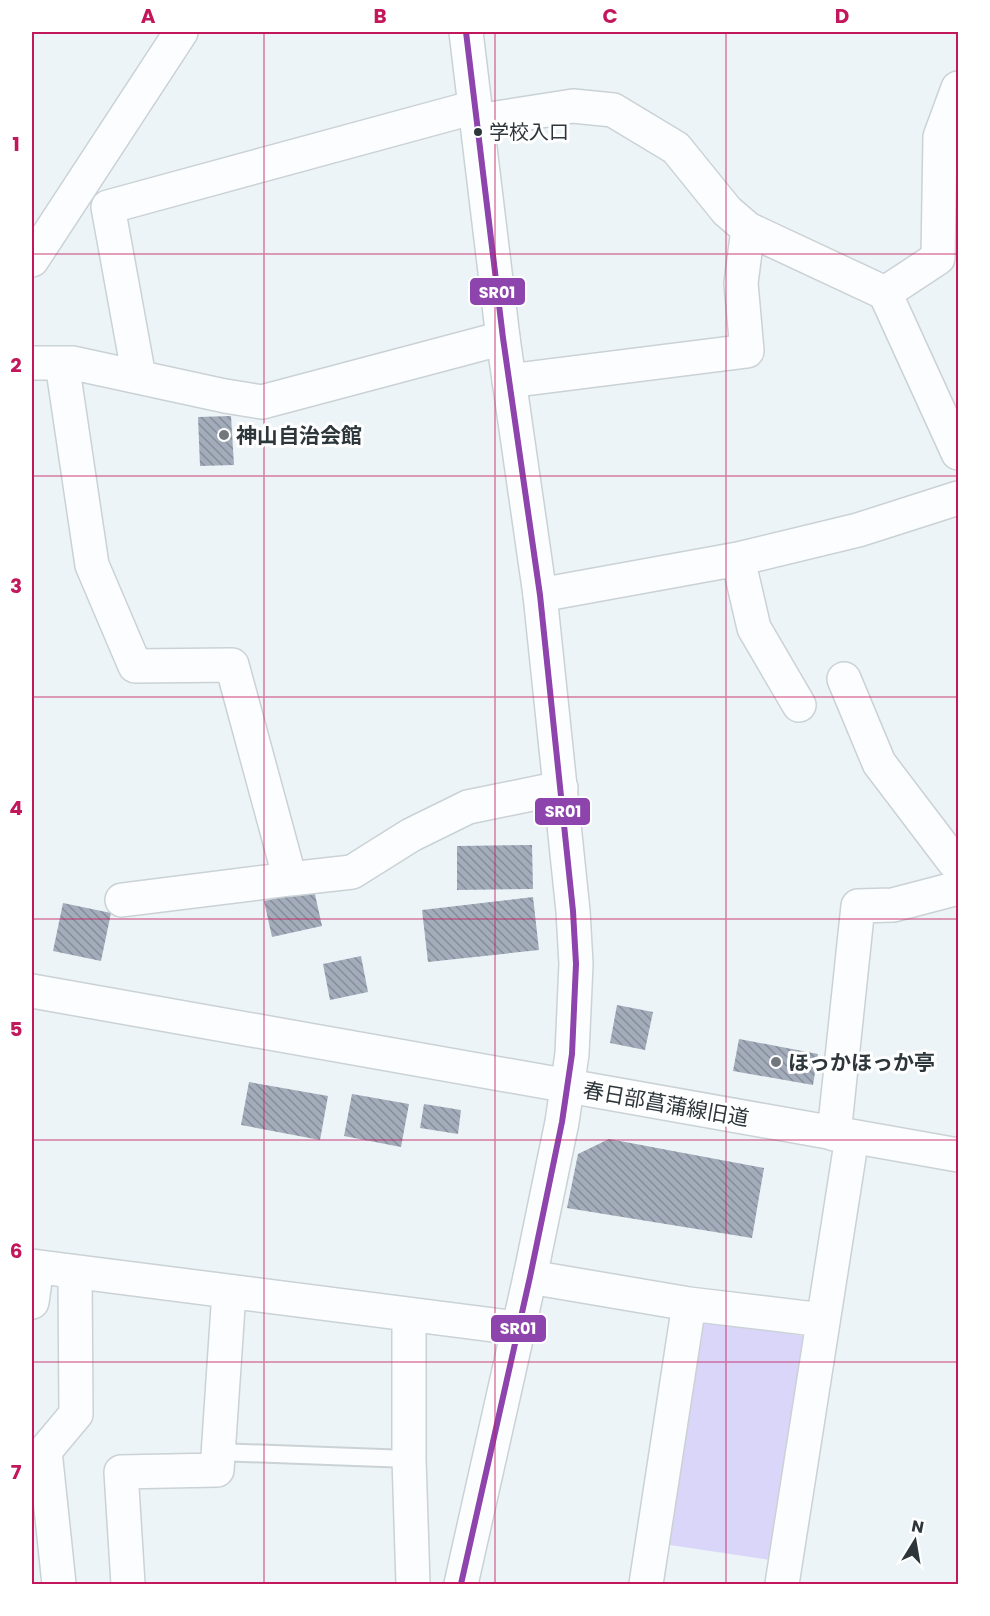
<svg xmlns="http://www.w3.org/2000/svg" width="990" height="1616" font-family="Poppins,'Noto Sans JP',sans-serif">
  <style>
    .park { fill: #dad6f9 }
    .building { fill: url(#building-back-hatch) }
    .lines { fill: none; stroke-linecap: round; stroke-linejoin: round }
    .lane-casing { stroke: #cad2d6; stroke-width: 20 }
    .street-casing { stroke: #cad2d6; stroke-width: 36 }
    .secondary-casing { stroke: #cad2d6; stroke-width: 36 }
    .lane { stroke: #fcfdfe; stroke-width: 16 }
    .street { stroke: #fcfdfe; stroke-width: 33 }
    .secondary { stroke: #fcfdfe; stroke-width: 33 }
    .bus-1-casing { stroke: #fff; stroke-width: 10 }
    .bus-1 { stroke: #8e44ad; stroke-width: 6 }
    .grid { fill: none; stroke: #c2185b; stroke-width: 1.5; stroke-opacity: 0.55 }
    .bus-dot { fill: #2d363b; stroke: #fff; stroke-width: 2 }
    .poi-dot { fill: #70787d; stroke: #fff; stroke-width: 2 }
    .labels { text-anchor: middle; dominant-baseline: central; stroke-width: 6; stroke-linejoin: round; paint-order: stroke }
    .bus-label { font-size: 20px; fill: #2d363b; stroke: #fff; text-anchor: start }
    .poi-label { font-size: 21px; font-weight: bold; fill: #2d363b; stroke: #fff; text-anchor: start }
    .street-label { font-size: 21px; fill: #2d363b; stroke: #fff }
    .line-badge { stroke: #fff; stroke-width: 2 }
    .badge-label { font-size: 16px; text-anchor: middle; font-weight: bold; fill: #fff }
    .neatline { fill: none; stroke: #c2185b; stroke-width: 2 }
    .grid-label { font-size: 20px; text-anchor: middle; font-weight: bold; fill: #c2185b }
  </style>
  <defs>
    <pattern id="building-back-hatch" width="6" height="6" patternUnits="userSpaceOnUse" patternTransform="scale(1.5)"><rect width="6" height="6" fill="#a3acba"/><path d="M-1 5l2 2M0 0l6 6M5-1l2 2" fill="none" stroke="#858d98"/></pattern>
  </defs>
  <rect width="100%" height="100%" fill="#ecf4f8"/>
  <path class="park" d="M695,1320L811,1337L778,1561L663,1544Z"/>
  <path class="building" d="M231,416L234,465L200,466L198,417Z
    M532,845L533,889L457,890V846Z
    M314,890L322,926L272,937L264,901Z
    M533,897L539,950L428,962L422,910Z
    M63,903L111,913L101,961L53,951Z
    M361,956L368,992L330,1000L323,964Z
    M617,1005L653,1012L645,1050L610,1043Z
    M739,1039L818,1054L813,1085L733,1071Z
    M249,1082L328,1096L320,1140L241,1125Z
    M352,1094L409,1104L401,1147L344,1136Z
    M424,1104L461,1110L458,1134L420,1128Z
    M609,1139L764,1168L752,1238L567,1208L578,1154Z"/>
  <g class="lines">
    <g class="lane-casing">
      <path id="lane" d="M218,1452L409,1459"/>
    </g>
    <g class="street-casing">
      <path id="street" d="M958,88L940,137L938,258L885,293L958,453
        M477,121L573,106L613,110L676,148L727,211L748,229L885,293
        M32,260L181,32
        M32,363H73L225,396L262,402L503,338
        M62,363L92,565L135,666L232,665L290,879L352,872L411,835L468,807L561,788
        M139,377L108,207L475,107
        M509,381L747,351L741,283L748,229
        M738,559L754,628L799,705
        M540,595L738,559L858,530L958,498
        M844,679L879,763L958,867
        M122,900L290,879
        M834,1134L858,906L893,905L958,888
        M32,1266L517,1328
        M530,1277L689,1304L823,1320
        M32,1302L37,1267
        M409,1315V1459L413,1584
        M59,1584L45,1451L76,1414L75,1272
        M128,1584L121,1472L217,1470L229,1292
        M646,1584L689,1304
        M782,1584L852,1137"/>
    </g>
    <g class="secondary-casing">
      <path id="secondary" d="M32,991L958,1155
        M461,1584L530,1277L562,1122L572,1054L576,964L573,911L540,595L503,338L466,32"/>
    </g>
    <use href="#lane" class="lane"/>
    <use href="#street" class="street"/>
    <use href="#secondary" class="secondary"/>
    <g class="bus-1-casing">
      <path id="bus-1" d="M461,1584L530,1277L562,1122L572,1054L576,964L573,911L540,595L503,338L466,32"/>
    </g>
    <use href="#bus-1" class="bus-1"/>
  </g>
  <path class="grid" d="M264,32V1584M495,32V1584M726,32V1584M32,254H958M32,476H958M32,697H958M32,919H958M32,1140H958M32,1362H958"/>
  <circle class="bus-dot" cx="478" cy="132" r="5"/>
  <g class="poi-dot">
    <circle cx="224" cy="435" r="6"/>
    <circle cx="776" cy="1062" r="6"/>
  </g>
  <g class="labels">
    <g class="bus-label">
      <text x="489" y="132">学校入口</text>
    </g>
    <g class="poi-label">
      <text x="236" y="435">神山自治会館</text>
      <text x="788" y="1062">ほっかほっか亭</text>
    </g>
    <g class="street-label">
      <text transform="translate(666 1104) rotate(10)">春日部菖蒲線旧道</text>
    </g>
  </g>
  <g class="line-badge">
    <rect x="469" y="277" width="57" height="29" rx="6" fill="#8e44ad"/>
    <rect x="534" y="797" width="57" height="29" rx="6" fill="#8e44ad"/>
    <rect x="490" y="1314" width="57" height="29" rx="6" fill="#8e44ad"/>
  </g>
  <g class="badge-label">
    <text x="497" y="298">SR01</text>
    <text x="563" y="817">SR01</text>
    <text x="518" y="1334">SR01</text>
  </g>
  <rect width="990" height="1616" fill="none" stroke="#ffffff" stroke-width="66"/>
  <g transform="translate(915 1541) rotate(11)" stroke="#ffffff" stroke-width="4.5" paint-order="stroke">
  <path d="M0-4.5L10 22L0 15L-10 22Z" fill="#2d363b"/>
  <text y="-9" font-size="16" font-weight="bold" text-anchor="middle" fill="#2d363b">N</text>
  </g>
  <rect x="33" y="33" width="924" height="1550" class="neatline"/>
  <g class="grid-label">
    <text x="148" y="23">A</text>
    <text x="380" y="23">B</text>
    <text x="610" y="23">C</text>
    <text x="842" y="23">D</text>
    <text x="16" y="151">1</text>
    <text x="16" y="372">2</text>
    <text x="16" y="593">3</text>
    <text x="16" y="815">4</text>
    <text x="16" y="1036">5</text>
    <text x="16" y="1258">6</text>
    <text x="16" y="1479">7</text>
  </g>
</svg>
